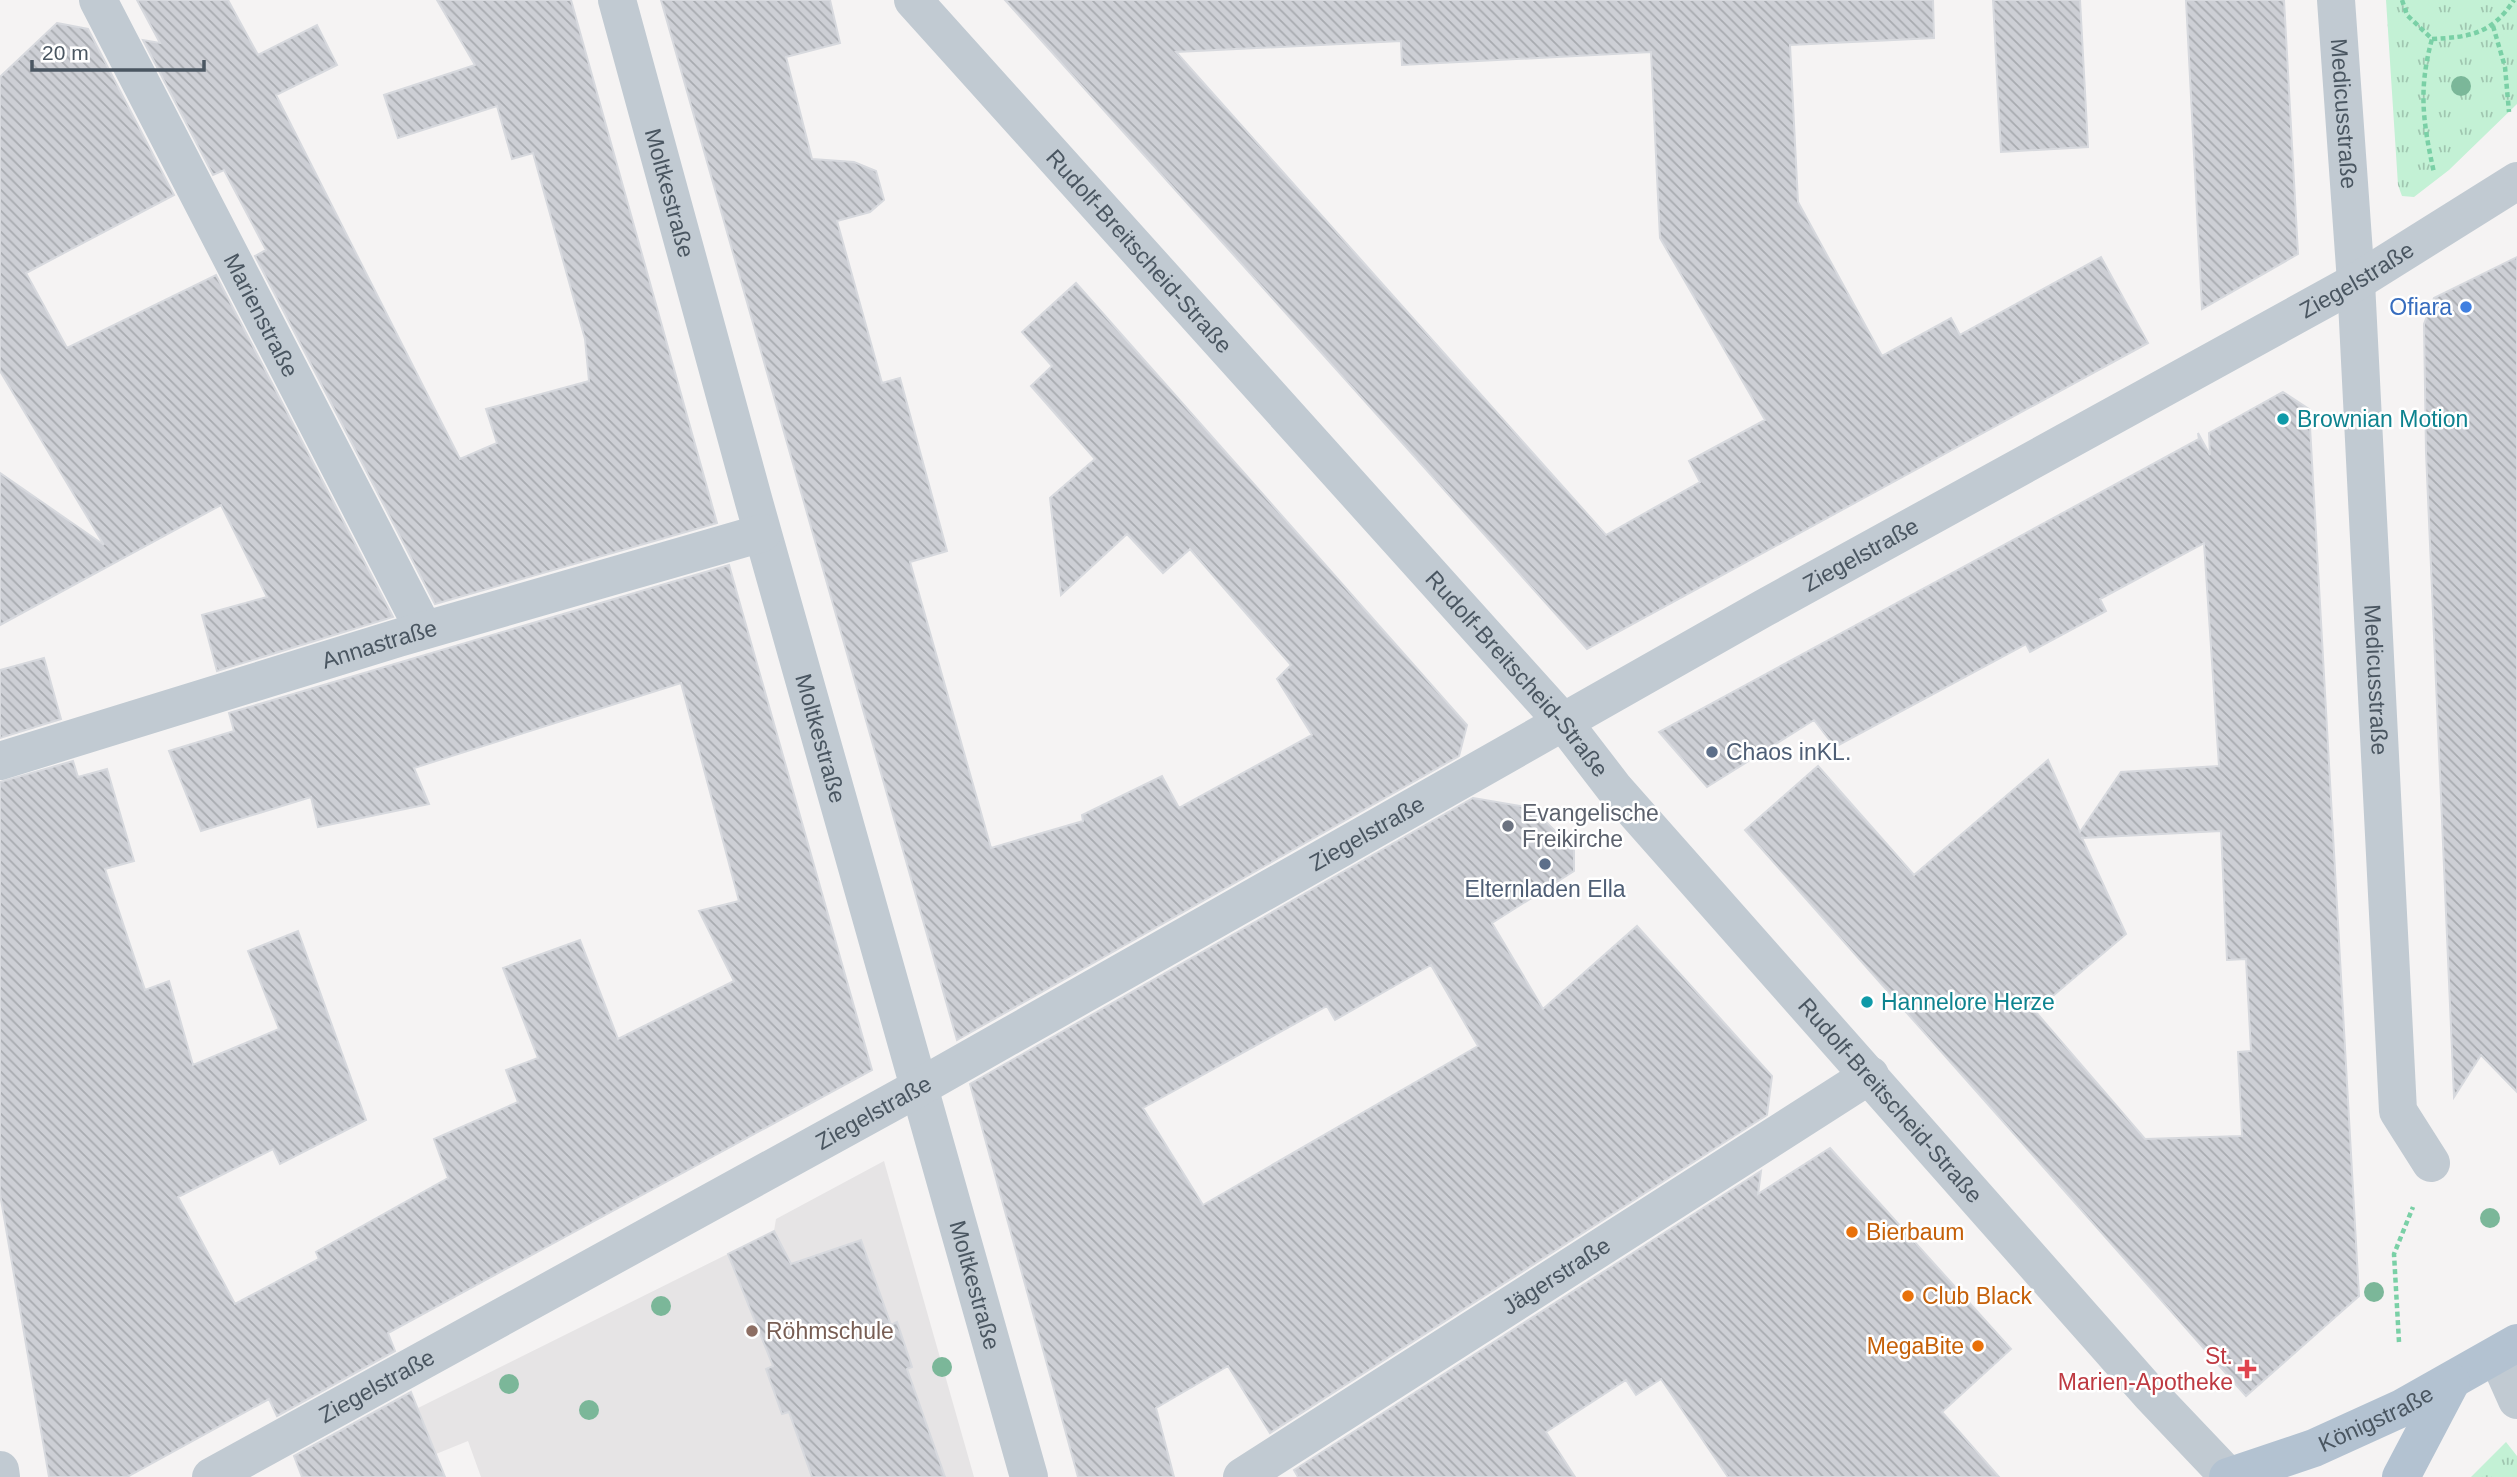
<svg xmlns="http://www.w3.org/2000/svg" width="2517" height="1477" font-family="Arial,sans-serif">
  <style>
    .education { fill: #e6e4e5 }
    .park { fill: url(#park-tufts) }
    .building { fill: url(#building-back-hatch); stroke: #d7d9de; stroke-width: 2; fill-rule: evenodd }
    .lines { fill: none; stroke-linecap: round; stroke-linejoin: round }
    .path { stroke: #7ad0a6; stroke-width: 4.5; stroke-dasharray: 5 3.5; stroke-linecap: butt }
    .minor { stroke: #c1cad2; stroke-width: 38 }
    .major { stroke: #b3c2d1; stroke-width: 38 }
    .tree { fill: #7bb799 }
    .shop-dot { fill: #3f7fe0; stroke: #fff; stroke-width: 2.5 }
    .culture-dot { fill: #0f9aa8; stroke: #fff; stroke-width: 2.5 }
    .service-dot { fill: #5c6f8a; stroke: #fff; stroke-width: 2.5 }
    .worship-dot { fill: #6b7280; stroke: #fff; stroke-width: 2.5 }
    .food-dot { fill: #e8710a; stroke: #fff; stroke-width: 2.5 }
    .education-dot { fill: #8d6e63; stroke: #fff; stroke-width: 2.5 }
    .health-dot { fill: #e0444e; stroke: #fff; stroke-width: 2.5 }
    .labels { text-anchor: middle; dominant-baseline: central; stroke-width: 5; stroke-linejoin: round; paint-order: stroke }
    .street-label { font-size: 23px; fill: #4a5661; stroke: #fff }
    .shop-label { font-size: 23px; fill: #366cbe; stroke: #fff; text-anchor: end }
    .culture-label { font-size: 23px; fill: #0d838f; stroke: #fff; text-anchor: start }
    .service-label { font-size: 23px; fill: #4e5e75; stroke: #fff; text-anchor: start }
    .worship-label { font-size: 23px; fill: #5b616d; stroke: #fff; text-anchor: start }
    .food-label { font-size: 23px; fill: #c56008; stroke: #fff; text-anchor: start }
    .education-label { font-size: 23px; fill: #785e54; stroke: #fff; text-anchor: start }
    .health-label { font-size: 23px; fill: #be3a42; stroke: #fff; text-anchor: end }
  </style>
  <defs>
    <pattern id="park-tufts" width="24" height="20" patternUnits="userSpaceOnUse" patternTransform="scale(1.75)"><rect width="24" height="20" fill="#c3f1d5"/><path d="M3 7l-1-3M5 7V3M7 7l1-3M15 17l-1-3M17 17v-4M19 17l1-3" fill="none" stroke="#a0c6b0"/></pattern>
    <pattern id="building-back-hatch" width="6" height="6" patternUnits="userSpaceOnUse" patternTransform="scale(1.75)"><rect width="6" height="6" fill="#cdcfd5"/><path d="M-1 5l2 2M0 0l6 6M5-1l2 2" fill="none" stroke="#a8abb0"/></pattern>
  </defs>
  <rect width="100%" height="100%" fill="#f5f3f3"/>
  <path class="education" d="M884,1161L974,1477H481L468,1441L436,1454L418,1408L774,1231L776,1219Z"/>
  <path class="park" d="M2386,0H2517V104L2449,170L2414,197L2402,196L2398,185Z
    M2506,1442L2517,1456V1477H2471Z"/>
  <path class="building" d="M137,0H228L258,55L317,25L337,65L276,95L460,459L497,443L486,409L589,381L585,339L533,153L512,159L497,106L398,138L384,95L475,65L437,0H571L717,523L435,604L255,256L266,250L224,170L213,175L143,40L160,43Z
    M661,0H830L840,43L786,57L812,159L854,162L876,171L884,200L870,212L837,221L882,383L900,378L947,551L910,562L991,848L1083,821L1082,815L1162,776L1179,808L1312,735L1277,679L1291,665L1190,549L1163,573L1127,534L1061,595L1050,498L1095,459L1031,386L1052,366L1022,332L1076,283L1467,725L1459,756L957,1040Z
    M1005,0H1933L1934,38L1790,45L1798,202L1882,356L1951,318L1960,335L2101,257L2148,343L1587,649ZM1401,41L1402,65L1651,52L1660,238L1765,420L1689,461L1700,482L1606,535L1176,52Z
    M1993,0H2080L2088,147L2001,152Z
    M2186,0H2284L2298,254L2202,309Z
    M57,23L88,29L174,195L26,273L67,348L216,275L393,617L217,671L202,615L267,597L221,505L0,625V473L104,545L0,371V77Z
    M2517,257V1092L2481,1055L2454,1097L2426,452L2424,324L2434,298Z
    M2283,392L2309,409L2359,1296L2246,1396L1745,830L1818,766L1914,875L2048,760L2080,832L2121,772L2219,766L2204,543L2100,599L2106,611L2030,652L2026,644L1835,747L1814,720L1707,787L1659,732L2199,439L2198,433L2210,455L2209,433ZM2221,831L2227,960L2246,959L2251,1051L2238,1052L2242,1136L2145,1139L2035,1011L2126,934L2082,838Z
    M729,565L872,1070L388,1333L395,1351L277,1416L269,1399L127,1477H49L0,1194V782L73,761L78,777L107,769L134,861L105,869L145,990L169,981L193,1065L279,1029L248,951L298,931L366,1120L280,1164L273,1149L178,1197L235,1304L319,1259L316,1252L448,1178L434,1139L518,1102L506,1070L538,1058L503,968L580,940L618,1039L734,981L699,911L739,901L681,683L414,768L429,804L318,827L311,797L201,831L169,751L234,731L229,713Z
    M44,658L61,719L0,738V670Z
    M1473,798L1532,808L1574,850V871L1492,923L1543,1009L1637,926L1772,1076L1767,1115L1270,1433L1228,1366L1156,1408L1174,1477H1078L970,1084ZM1431,965L1478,1046L1203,1205L1143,1108L1327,1006L1335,1020Z
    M1830,1148L2011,1349L1942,1412L1999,1477H1728L1661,1379L1636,1395L1626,1380L1546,1432L1575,1477H1298L1294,1470L1761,1171L1758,1194Z
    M774,1231L791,1264L861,1240L891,1325L897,1322L912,1367L907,1369L945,1477H812L789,1412L782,1414L766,1369L773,1366L728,1254Z
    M411,1392L445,1477H302L294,1456Z"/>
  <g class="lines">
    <path class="path" d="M2402,0L2407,15L2432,39C2418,90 2423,122 2434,173
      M2493,26L2505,67L2509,112
      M2432,39C2470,37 2492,34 2514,0
      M2399,1342L2394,1254L2413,1207"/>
    <g class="minor">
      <path id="s1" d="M98,0L424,630"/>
      <path id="s2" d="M617,0L754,502L1029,1477"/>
      <path id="s3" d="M913,0L1564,723L1614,788L2151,1395L2229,1477"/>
      <path id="s4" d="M2336,0L2356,282L2398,1111L2431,1163"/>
      <path id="s5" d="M0,761L398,638L762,533"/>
      <path d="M2497,1355L2517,1400"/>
      <path d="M0,1470L1,1477"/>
      <path id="s6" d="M211,1477L918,1088L1764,608L2356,282L2517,181"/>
      <path id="s7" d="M1242,1477L1870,1075"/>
    </g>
    <g class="major">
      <path id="s8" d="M2228,1477L2314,1448L2402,1408L2517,1343"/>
      <path d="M2401,1477L2451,1382"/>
    </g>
  </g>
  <g class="tree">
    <circle cx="2461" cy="86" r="10"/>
    <circle cx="2490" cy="1218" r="10"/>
    <circle cx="2374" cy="1292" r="10"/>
    <circle cx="661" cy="1306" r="10"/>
    <circle cx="942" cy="1367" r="10"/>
    <circle cx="509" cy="1384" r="10"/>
    <circle cx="589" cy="1410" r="10"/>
  </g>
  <circle class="shop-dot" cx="2466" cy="307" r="7"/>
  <g class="culture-dot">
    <circle cx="2283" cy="419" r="7"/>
    <circle cx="1867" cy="1002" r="7"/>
  </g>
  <g class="service-dot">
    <circle cx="1712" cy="752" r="7"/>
    <circle cx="1545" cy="864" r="7"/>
  </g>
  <circle class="worship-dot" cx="1508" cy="826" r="7"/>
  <g class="food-dot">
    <circle cx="1852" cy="1232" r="7"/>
    <circle cx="1908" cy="1296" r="7"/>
    <circle cx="1978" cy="1346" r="7"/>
  </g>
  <circle class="education-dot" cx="752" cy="1331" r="7"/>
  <path class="health-dot" d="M2243.5 1358.5h7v7h7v7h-7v7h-7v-7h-7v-7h7z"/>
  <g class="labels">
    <g class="street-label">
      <text stroke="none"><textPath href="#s4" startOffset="114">Medicusstraße</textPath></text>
      <text stroke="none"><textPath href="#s2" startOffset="200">Moltkestraße</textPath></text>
      <text stroke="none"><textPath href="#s3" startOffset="338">Rudolf-Breitscheid-Straße</textPath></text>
      <text stroke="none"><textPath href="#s6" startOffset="2457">Ziegelstraße</textPath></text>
      <text stroke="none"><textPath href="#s1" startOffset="355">Marienstraße</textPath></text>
      <text stroke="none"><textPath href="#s6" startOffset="1890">Ziegelstraße</textPath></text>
      <text stroke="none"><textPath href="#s5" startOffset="397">Annastraße</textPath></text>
      <text stroke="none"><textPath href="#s3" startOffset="905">Rudolf-Breitscheid-Straße</textPath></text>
      <text stroke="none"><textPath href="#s4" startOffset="681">Medicusstraße</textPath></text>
      <text stroke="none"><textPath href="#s2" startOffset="766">Moltkestraße</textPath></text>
      <text stroke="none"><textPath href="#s6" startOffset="1323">Ziegelstraße</textPath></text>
      <text stroke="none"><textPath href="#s3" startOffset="1472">Rudolf-Breitscheid-Straße</textPath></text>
      <text stroke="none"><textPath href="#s6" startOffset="756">Ziegelstraße</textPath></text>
      <text stroke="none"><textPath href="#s7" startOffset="373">Jägerstraße</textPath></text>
      <text stroke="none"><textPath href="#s2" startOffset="1334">Moltkestraße</textPath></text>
      <text stroke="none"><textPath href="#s6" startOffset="189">Ziegelstraße</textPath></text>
      <text stroke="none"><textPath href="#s8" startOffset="159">Königstraße</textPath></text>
    </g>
    <g class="shop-label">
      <text x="2452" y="307">Ofiara</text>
    </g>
    <g class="culture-label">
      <text x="2297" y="419">Brownian Motion</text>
      <text x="1881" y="1002">Hannelore Herze</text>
    </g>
    <g class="service-label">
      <text x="1726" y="752">Chaos inKL.</text>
      <text x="1545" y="889" text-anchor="middle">Elternladen Ella</text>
    </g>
    <g class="worship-label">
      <text x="1522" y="813">Evangelische<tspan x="1522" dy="26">Freikirche</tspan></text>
    </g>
    <g class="food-label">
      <text x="1866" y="1232">Bierbaum</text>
      <text x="1922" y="1296">Club Black</text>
      <text x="1964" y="1346" text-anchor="end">MegaBite</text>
    </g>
    <g class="education-label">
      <text x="766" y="1331">Röhmschule</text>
    </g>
    <g class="health-label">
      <text x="2233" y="1356">St.<tspan x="2233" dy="26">Marien-Apotheke</tspan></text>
    </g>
  </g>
  <path d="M32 60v10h172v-10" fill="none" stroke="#4a5661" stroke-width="3.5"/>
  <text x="42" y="60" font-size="21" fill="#4a5661" stroke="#ffffff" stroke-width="5" paint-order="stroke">20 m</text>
</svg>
